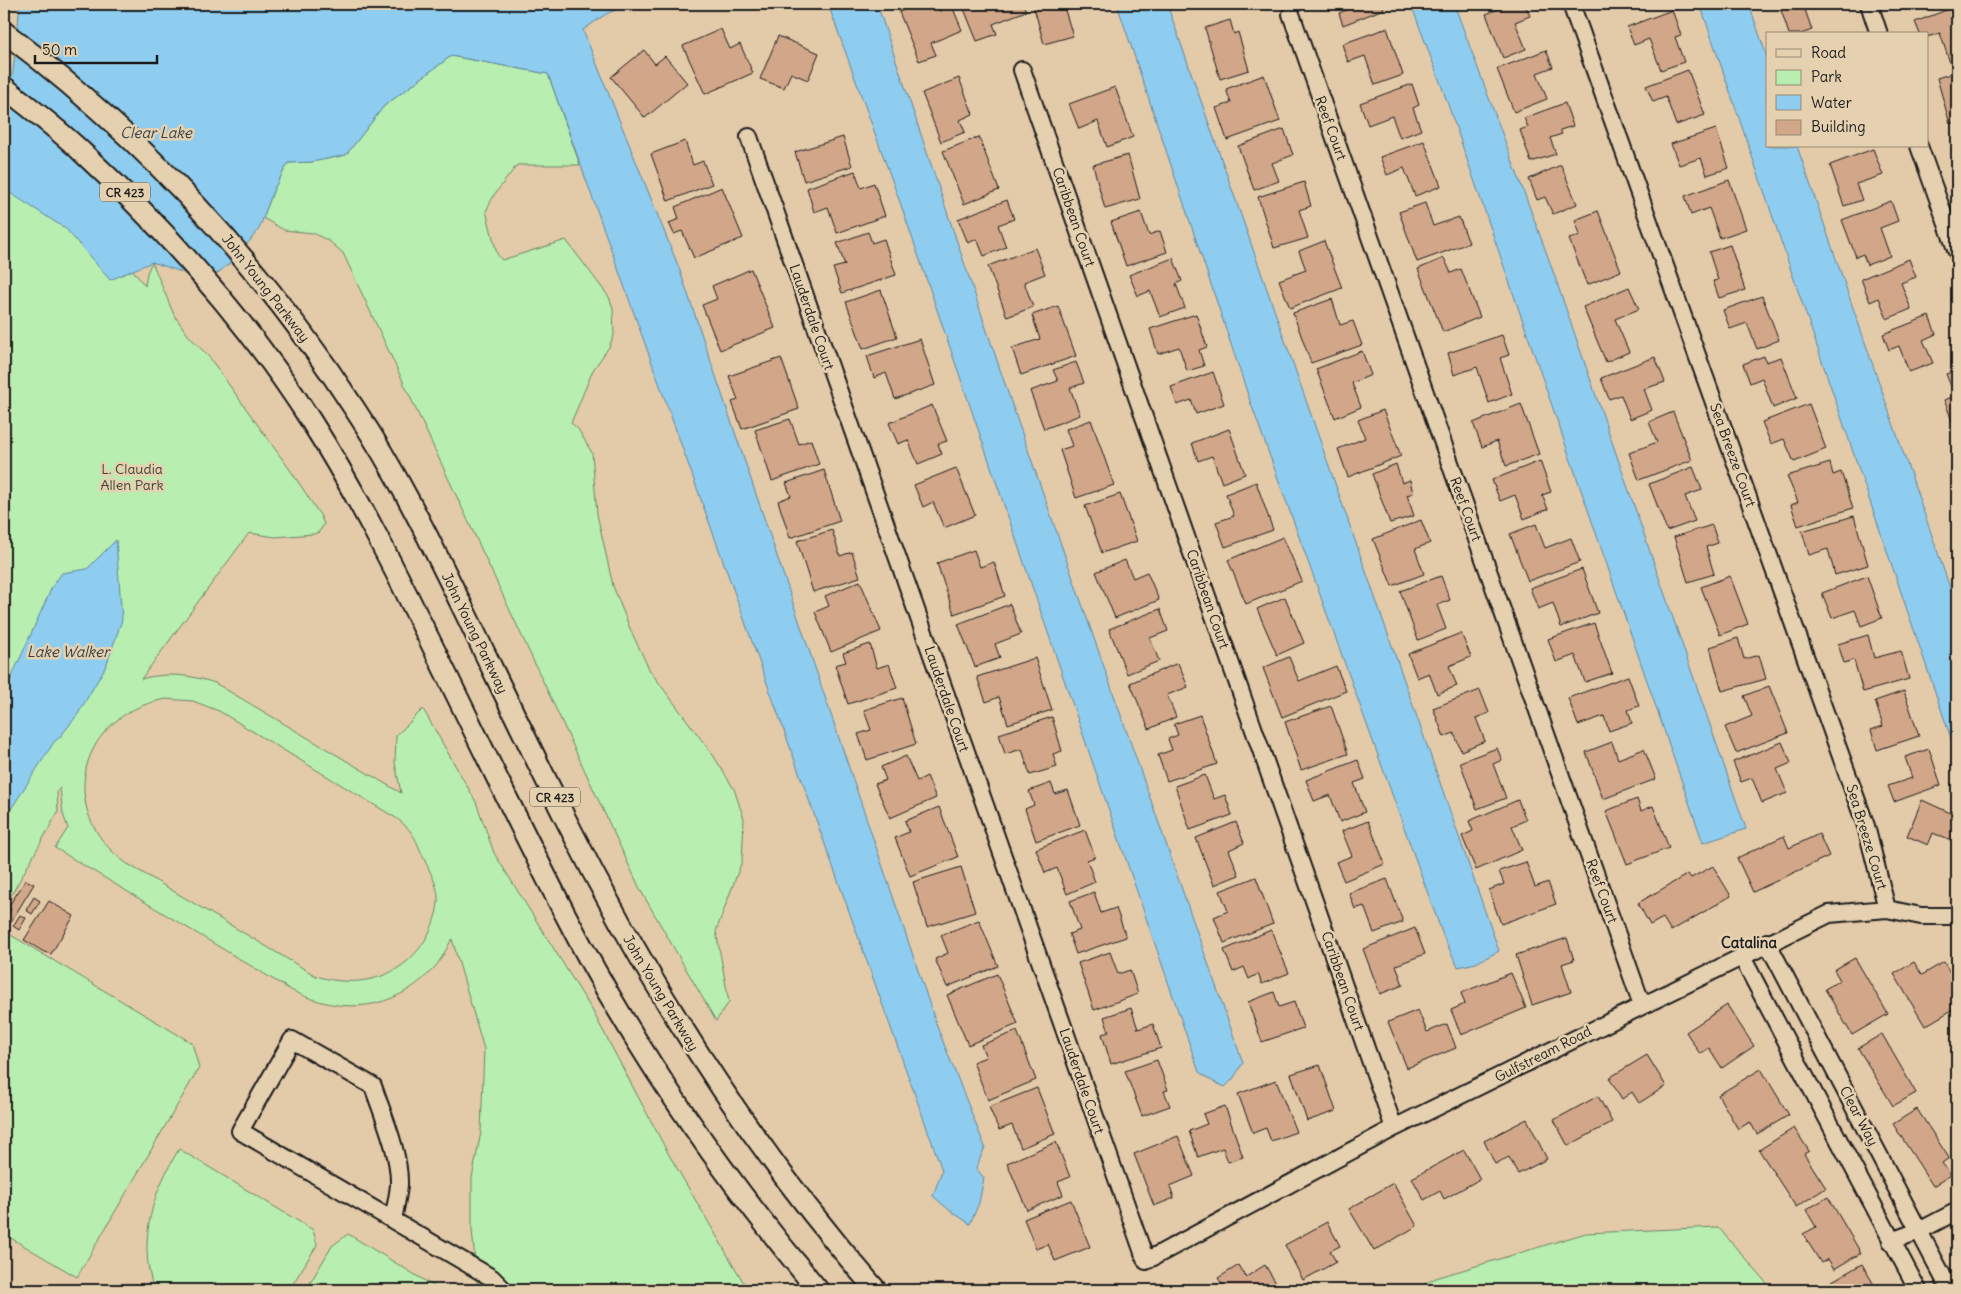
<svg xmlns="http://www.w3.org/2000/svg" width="1961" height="1294" font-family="Delius,sans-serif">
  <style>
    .green { fill: #b8eeb0; stroke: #6a8566; fill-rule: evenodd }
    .water { fill: #8ecdef; stroke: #60869b }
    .building { fill: #d2a688; stroke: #1c1c1c }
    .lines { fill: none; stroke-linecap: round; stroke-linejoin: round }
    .minor-casing { stroke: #1c1c1c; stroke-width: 20 }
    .major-casing { stroke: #1c1c1c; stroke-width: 24 }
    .minor { stroke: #e5d1b0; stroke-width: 16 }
    .major { stroke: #e5d1b0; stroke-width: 20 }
    .labels { text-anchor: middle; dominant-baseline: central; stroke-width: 5; stroke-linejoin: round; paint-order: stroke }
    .shield { fill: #e5d1b0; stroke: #585248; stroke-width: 1 }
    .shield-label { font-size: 12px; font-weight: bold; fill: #1c1c1c }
    .street-label { font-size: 14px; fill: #1c1c1c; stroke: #e5d1b0 }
    .park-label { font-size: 14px; fill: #3b463a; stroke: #e5d1b0 }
    .water-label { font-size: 15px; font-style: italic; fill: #333f46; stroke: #e5d1b0 }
    .neighbourhood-label { font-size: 15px; font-weight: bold; fill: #1c1c1c; stroke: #e5d1b0 }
  </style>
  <rect width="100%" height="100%" fill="#e3caa9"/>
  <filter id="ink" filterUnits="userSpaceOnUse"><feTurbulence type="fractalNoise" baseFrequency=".02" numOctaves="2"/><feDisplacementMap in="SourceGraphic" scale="10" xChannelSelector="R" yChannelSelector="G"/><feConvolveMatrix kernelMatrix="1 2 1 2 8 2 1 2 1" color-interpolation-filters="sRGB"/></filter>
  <g filter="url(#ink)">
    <path class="green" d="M451,56L548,74L580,165H517L494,195L486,211L497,254L502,260L566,240L609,297L613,308L614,335L609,347L593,370L571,423L578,429L592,453L597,514L613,586L631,631L650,671L713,755L734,789L744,819L742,861L716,931L729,1002L716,1021L641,891L343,253L329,241L313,233L284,230L263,218L274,189L288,163L312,162L346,155L384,106Z
      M4,188L124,259L145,286L147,273L152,262L174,315L188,335L209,357L293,474L320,515L324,524L319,532L314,534L275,537L249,533L141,679C167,672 191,675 215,683L401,793L395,763L396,736L423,709L476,802L494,853L592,1010L668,1153L748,1290H478L472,1230V1178L481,1132L484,1049L452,939C446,949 442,959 434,968C394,1011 342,1016 291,990L55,848L68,828L63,814L60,788L57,792L58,812L4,908ZM166,699L193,701L219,711L396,818C415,832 415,839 425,861C430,872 437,884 438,896C439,908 434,922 429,933C407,977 361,990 316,976L126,863C54,811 79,714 166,699Z
      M4,931L192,1043L199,1068L77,1277L4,1234Z
      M179,1149L313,1230L317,1245L289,1290H154C137,1239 153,1192 179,1149Z
      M1718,1227L1769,1286L1771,1290H1413L1436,1278L1586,1233Z
      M348,1234L440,1290H306L332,1246Z"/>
    <path class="water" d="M20,4H630L606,14L583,30L679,268L938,1029L985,1147L976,1168L984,1178L979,1203L970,1224L948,1209L933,1196L942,1170L548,74L451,56L384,106L346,155L312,162L288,163L274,189L259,229L236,258L208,281L152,262L110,280L66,229L4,189V105L13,72Z
      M828,4H877L1010,399L1243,1063L1233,1079L1225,1087L1214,1082L1199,1072L901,205Z
      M1117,4H1167L1499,951L1476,963L1458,967L1444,938L1250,401Z
      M1411,4H1454L1548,257L1746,829L1703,843L1443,90Z
      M1700,4H1749L1767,57V146H1797L1957,608V756Z
      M116,540L122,620L106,666L78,714L60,737L54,742L4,820V694L52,587L62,573L87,569Z"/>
    <path class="building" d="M919,4H936L939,11L952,6L962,30L931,43L936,55L919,61L899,12Z
      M962,4H1023L1026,11L993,24L997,34L977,41Z
      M1033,4H1063L1073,36L1044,44Z
      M1350,4H1382L1384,9L1343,25L1339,13L1352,8Z
      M1470,4H1487L1471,8Z
      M1511,4H1525L1530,16L1515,22L1526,49L1503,58L1486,14Z
      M1779,4H1803L1812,30L1801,34H1789Z
      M1957,6V60L1950,63L1940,33L1927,37V34H1920L1915,22Z
      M1672,10L1681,35L1675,37L1684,62L1661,70L1649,39L1634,45L1627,27Z
      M1230,20L1234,34L1238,32L1249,70L1220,79L1205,28Z
      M1387,28L1403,75L1375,85L1365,56L1348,62L1342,44Z
      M721,29L730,49L740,44L753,73L705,94L683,46Z
      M778,36L819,53L808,80L791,73L784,88L760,79Z
      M644,50L655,64L665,56L687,83L645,118L611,77Z
      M1546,50L1553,67L1537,73L1547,99L1514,112L1497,69Z
      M1688,70L1705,115L1676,125L1666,97L1653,102L1646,86Z
      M1956,72L1957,121L1950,124L1937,78Z
      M1264,75L1280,121L1227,140L1216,108L1231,103L1226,89Z
      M959,78L973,114L960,120L965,132L941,142L922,93Z
      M1412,84L1419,105L1413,108L1421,130L1400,138L1392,116L1368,125L1360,103Z
      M1115,87L1133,137L1107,147L1098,121L1079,129L1069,104Z
      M1565,103L1573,126L1560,130L1562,134L1550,138L1556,154L1531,162L1520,130L1528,127L1524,118Z
      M1284,129L1293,155L1272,163L1279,181L1254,190L1238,146Z
      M1716,129L1729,168L1707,175L1701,158L1679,165L1671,144Z
      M843,137L852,166L804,181L795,152Z
      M979,137L999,190L964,204L943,151Z
      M685,141L693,165L703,161L712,184L668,201L651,154Z
      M1424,141L1441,186L1415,196L1404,168L1387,175L1380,157Z
      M1873,149L1883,175L1856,184L1862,200L1844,206L1830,165Z
      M1128,155L1140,199L1105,209L1093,165Z
      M1561,165L1577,204L1553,214L1545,197L1537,200L1529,179Z
      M855,171L861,188L874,183L885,216L837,233L828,207L814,212L807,188Z
      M1729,180L1746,229L1720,238L1709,208L1691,215L1685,196Z
      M1304,182L1311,206L1299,210L1308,238L1274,248L1258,197Z
      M722,187L743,238L694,258L682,231L674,234L669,223L679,219L675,207Z
      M1007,200L1014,219L998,225L1006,247L984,256L977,239L968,243L958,219Z
      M1891,201L1898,221L1880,228L1890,256L1867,265L1863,254L1856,257L1842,220Z
      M1425,203L1433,226L1459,217L1469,243L1417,262L1399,212Z
      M1598,211L1621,271L1587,285L1569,239L1580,235L1575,220Z
      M1141,212L1149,235L1160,231L1167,252L1126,266L1111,222Z
      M868,232L872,243L884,239L896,275L842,293L833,268L845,265L837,243Z
      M1324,241L1342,288L1290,308L1279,280L1306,270L1299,251Z
      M1730,245L1745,290L1719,298L1713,281L1718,280L1709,252Z
      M1035,248L1045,274L1024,282L1033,307L1007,317L988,266Z
      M1173,258L1182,281L1176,284L1185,308L1160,317L1150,291L1138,296L1129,275Z
      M1444,258L1451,273L1461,269L1480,317L1443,332L1418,269Z
      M1909,259L1916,277L1901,283L1911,309L1887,319L1879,298L1870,302L1861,279Z
      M751,269L775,328L720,350L702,305L717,299L712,286Z
      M1629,287L1639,309L1615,319L1629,352L1606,362L1583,307Z
      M881,290L897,337L863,349L846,302Z
      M1762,296L1779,340L1757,349L1747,323L1730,329L1723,310Z
      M1332,299L1340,325L1353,321L1362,345L1311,363L1293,313Z
      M1058,306L1076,356L1021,375L1012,348L1040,339L1032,315Z
      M1196,314L1207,347L1199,350L1204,366L1187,371L1179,347L1158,354L1150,329Z
      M1929,316L1936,334L1923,340L1933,363L1909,372L1899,346L1889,350L1883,334Z
      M1502,335L1509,355L1500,358L1512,394L1489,403L1477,367L1454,375L1448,353Z
      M920,339L935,385L895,399L886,373L874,378L867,356Z
      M1362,351L1371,375L1352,383L1361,407L1335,418L1316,369Z
      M1764,356L1766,362L1781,357L1797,398L1773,408L1762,378L1750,383L1743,364Z
      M1655,357L1665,382L1644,389L1652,410L1630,419L1621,395L1609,399L1601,378Z
      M781,358L799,409L742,429L732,402L738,400L729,376Z
      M1076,362L1084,383L1070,388L1080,415L1044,429L1030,391L1058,381L1053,370Z
      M1957,370V422L1953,423L1944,400L1955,396L1946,374Z
      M1213,372L1224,404L1196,414L1191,400L1177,405L1171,387Z
      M1521,404L1539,454L1506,466L1497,441L1482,447L1473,423Z
      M1809,404L1826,449L1794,462L1784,439L1771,444L1762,422Z
      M932,405L947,441L938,444L942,454L918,464L908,440L898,444L889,423Z
      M1383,410L1401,456L1348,477L1338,449L1365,438L1358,420Z
      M1673,412L1692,460L1639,480L1629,453L1657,442L1649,422Z
      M790,419L799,444L811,440L819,464L772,481L755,430Z
      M1091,420L1114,485L1076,498L1060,450L1072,446L1066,429Z
      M1229,429L1245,474L1222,483L1212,456L1198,461L1192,443Z
      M1540,461L1551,492L1542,495L1548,509L1524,519L1515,495L1500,501L1492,480Z
      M1830,463L1833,475L1841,472L1853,508L1798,526L1791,505L1798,502L1787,476Z
      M1396,464L1402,483L1410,480L1413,493L1407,495L1414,516L1390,523L1372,474Z
      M1693,467L1702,490L1685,496L1695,521L1667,531L1649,484Z
      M956,468L975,515L944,528L933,502L923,507L914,485Z
      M824,470L840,521L790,538L778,501L791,496L786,483Z
      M1256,482L1273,530L1225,547L1216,522L1234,516L1226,494Z
      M1120,494L1137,541L1102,553L1085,506Z
      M1854,516L1868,565L1835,575L1828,549L1809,555L1802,531Z
      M1421,520L1430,543L1415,549L1424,574L1392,586L1373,539Z
      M1536,524L1545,548L1571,538L1580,562L1528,581L1510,534Z
      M1712,525L1718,543L1706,547L1714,574L1688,582L1674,537Z
      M832,530L840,556L852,552L860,577L813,592L797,541Z
      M1283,537L1302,581L1246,604L1228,560Z
      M974,550L980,567L994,562L1005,596L954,614L937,563Z
      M1125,560L1133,578L1147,572L1159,600L1115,618L1096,572Z
      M1582,569L1598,613L1561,627L1553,603L1538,609L1530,588Z
      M1441,576L1450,600L1437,605L1446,629L1418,640L1400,591Z
      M1730,576L1748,624L1720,635L1701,587Z
      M1867,576L1882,618L1861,626L1855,610L1832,618L1822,593Z
      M860,581L881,631L831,652L815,612L829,606L825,596Z
      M1285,597L1304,643L1277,655L1257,609Z
      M1010,604L1021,634L995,644L1000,658L975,667L958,624Z
      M1160,609L1168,631L1150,638L1159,661L1127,674L1109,629Z
      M1594,623L1612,673L1585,682L1575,655L1556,662L1548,639Z
      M1461,633L1471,657L1449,666L1457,686L1437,694L1429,673L1417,678L1408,654Z
      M1868,635L1874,658L1901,651L1909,679L1863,692L1854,660L1844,663L1838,644Z
      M1738,638L1744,659L1759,655L1766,679L1722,691L1710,647Z
      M870,644L877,668L889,664L897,688L848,704L835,665L846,662L843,653Z
      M1289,657L1299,681L1336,666L1346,691L1282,717L1263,668Z
      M1035,658L1052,710L1008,724L999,697L986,702L977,677Z
      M1178,663L1188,687L1167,695L1176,717L1149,729L1130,683Z
      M1628,676L1639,706L1628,710L1632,723L1609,731L1604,716L1578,725L1568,698Z
      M1769,686L1788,733L1736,753L1725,727L1752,716L1744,696Z
      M1480,690L1489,713L1476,718L1485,741L1461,751L1454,733L1444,737L1433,708Z
      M1904,691L1919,736L1877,750L1871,730L1883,726L1875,701Z
      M902,698L916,744L867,760L858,734L871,730L864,710Z
      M1331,706L1348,754L1301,770L1285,722Z
      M1200,715L1217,764L1167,781L1158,755L1172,750L1168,739L1178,735L1174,724Z
      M1052,717L1062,751L1053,754L1057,767L1030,775L1022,749L1005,754L999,734Z
      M1612,742L1618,759L1644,749L1656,779L1603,799L1586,752Z
      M1782,742L1791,763L1777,769L1787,793L1762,803L1752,778L1741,782L1733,762Z
      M1497,748L1502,760L1493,764L1506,798L1477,809L1460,762Z
      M1929,749L1941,785L1894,802L1888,786L1912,778L1905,757Z
      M906,756L917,781L927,776L936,798L890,818L875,784L886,780L881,767Z
      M1358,760L1365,779L1354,783L1365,812L1340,822L1330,795L1314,801L1306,780Z
      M1205,775L1214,799L1225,795L1232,815L1190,830L1175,786Z
      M1051,783L1055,794L1068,790L1080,825L1036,841L1025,809L1034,805L1029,791Z
      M1637,799L1641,811L1653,806L1669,848L1627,864L1606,811Z
      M1518,800L1526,820L1512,826L1522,850L1476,870L1462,836L1473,831L1469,821Z
      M1922,800L1957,816V831L1953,842L1933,833L1928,845L1907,836Z
      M939,807L958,857L910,876L895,838L909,832L905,821Z
      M1368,821L1385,864L1344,881L1336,862L1352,856L1342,831Z
      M1236,822L1244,843L1229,850L1239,875L1214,885L1196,838Z
      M1085,830L1095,857L1087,860L1095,882L1067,894L1057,868L1045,873L1036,849Z
      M1819,834L1829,856L1753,892L1737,858L1784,836L1789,848Z
      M1526,862L1535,887L1548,882L1556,904L1501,924L1489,890L1504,884L1499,871Z
      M1713,866L1731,896L1671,931L1663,918L1650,925L1638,903L1688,874L1691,878Z
      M961,867L975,912L927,927L913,882Z
      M1256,877L1273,924L1224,943L1214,917L1228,911L1220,891Z
      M1387,879L1403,922L1374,933L1364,906L1355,909L1349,893Z
      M26,880L34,884L9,925L4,922L11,909L8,907Z
      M1094,892L1101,913L1116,908L1126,937L1076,954L1069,934L1080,930L1070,901Z
      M34,897L40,901L32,914L26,910Z
      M49,901L74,916L51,954L44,952L24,940Z
      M20,915L26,918L19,930L13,926Z
      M979,920L998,966L947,987L935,959L948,953L941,935Z
      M1415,928L1425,954L1396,965L1403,985L1380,994L1363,949Z
      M1271,930L1289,973L1262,984L1258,974L1249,979L1244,967L1233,972L1224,950Z
      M1567,938L1574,960L1562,964L1571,992L1532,1005L1516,955Z
      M1110,952L1118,974L1130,970L1138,994L1094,1010L1078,963Z
      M1855,958L1888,1014L1852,1035L1825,989L1840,980L1834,970Z
      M1914,962L1922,975L1944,962L1957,985V1007L1925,1026L1894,974Z
      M1511,973L1526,1008L1461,1035L1451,1010L1465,1004L1461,993Z
      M997,974L1018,1024L968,1045L947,995Z
      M1274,992L1279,1007L1294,1002L1303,1028L1262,1042L1248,1002Z
      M1727,1005L1754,1046L1722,1068L1709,1048L1700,1054L1686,1032Z
      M1131,1008L1138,1029L1153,1024L1161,1048L1111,1064L1102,1034L1109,1032L1104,1017Z
      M1418,1010L1427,1032L1447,1024L1456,1048L1407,1068L1388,1022Z
      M1017,1031L1036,1080L988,1100L973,1062L986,1057L981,1045Z
      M1882,1034L1916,1093L1893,1106L1858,1048Z
      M1647,1055L1666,1086L1639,1103L1632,1092L1622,1099L1609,1078Z
      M1157,1060L1168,1090L1164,1091L1170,1106L1142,1116L1125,1071Z
      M1320,1065L1336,1111L1307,1121L1291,1074Z
      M1761,1069L1789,1115L1757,1134L1750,1122L1738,1129L1718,1095Z
      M1276,1080L1296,1132L1271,1141L1266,1128L1253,1133L1238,1094Z
      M1037,1088L1055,1134L1021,1148L1012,1125L999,1130L989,1107Z
      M1598,1096L1612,1122L1568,1146L1554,1120Z
      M1225,1106L1243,1157L1228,1162L1223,1148L1198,1157L1189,1131L1207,1124L1203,1114Z
      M1917,1109L1949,1158L1942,1163L1951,1175L1933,1186L1893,1124Z
      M1527,1119L1547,1159L1518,1174L1509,1157L1495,1164L1484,1141Z
      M1794,1128L1809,1151L1804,1154L1826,1188L1796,1207L1759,1150Z
      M1178,1136L1194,1176L1170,1186L1174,1198L1154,1206L1134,1154Z
      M1056,1142L1070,1177L1058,1182L1063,1195L1027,1210L1007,1163Z
      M1464,1150L1480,1179L1444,1199L1440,1191L1424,1200L1412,1178Z
      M1393,1183L1417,1226L1374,1251L1349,1209Z
      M1828,1197L1861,1253L1834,1269L1828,1259L1821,1263L1803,1234L1816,1227L1806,1210Z
      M1071,1200L1090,1247L1055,1261L1048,1244L1036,1249L1024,1219Z
      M1327,1222L1340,1246L1330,1251L1336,1262L1303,1280L1285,1245Z
      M1862,1264L1877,1290H1830L1827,1284Z
      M1239,1265L1246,1277L1265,1265L1279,1288L1275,1290H1226L1218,1278Z"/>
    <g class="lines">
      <g class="minor-casing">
        <path id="minor" d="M1571,4L1866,826L1887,909
          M1869,4L1879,34
          M1291,14L1642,1005
          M1022,70L1394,1128
          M749,137L1146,1261L1394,1128L1829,914L1887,909L1921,916H1957
          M1919,146L1957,252
          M1767,942L1950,1290
          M1742,957L1918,1290
          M393,1220C395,1209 398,1196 399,1185C400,1153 383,1116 373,1086L292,1040L240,1131L492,1278L504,1290
          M1891,1241L1919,1231L1957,1211"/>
      </g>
      <g class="major-casing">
        <path id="major" d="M4,32C143,137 261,264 356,411C396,471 428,537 460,602C495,674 529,746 565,818C650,988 751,1147 876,1290
          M4,87C30,108 58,129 83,153C169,233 248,322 311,421C356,492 393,566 430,641C475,732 518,823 564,912C633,1047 721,1174 818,1290"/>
      </g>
      <use href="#minor" class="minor"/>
      <use href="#major" class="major"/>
    </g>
  </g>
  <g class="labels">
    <g class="shield">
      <rect x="100" y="182.5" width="50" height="19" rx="4"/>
      <rect x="530" y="787.5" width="50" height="19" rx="4"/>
    </g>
    <g class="shield-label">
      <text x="125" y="192">CR 423</text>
      <text x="555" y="797">CR 423</text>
    </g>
    <g class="street-label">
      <text transform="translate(1331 128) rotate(70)">Reef Court</text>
      <text transform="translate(1074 217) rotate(71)">Caribbean Court</text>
      <text transform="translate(266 288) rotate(52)">John Young Parkway</text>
      <text transform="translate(812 317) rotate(71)">Lauderdale Court</text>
      <text transform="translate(1733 455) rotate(70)">Sea Breeze Court</text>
      <text transform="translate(1466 509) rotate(70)">Reef Court</text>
      <text transform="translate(1208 599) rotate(71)">Caribbean Court</text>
      <text transform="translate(475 633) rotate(64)">John Young Parkway</text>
      <text transform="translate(947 699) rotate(71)">Lauderdale Court</text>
      <text transform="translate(1867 837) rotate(73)">Sea Breeze Court</text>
      <text transform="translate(1602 891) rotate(70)">Reef Court</text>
      <text transform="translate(1343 981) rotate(71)">Caribbean Court</text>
      <text transform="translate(661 993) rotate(59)">John Young Parkway</text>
      <text transform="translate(1543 1054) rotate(-27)">Gulfstream Road</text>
      <text transform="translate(1082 1081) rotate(71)">Lauderdale Court</text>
      <text transform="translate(1859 1116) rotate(62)">Clear Way</text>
    </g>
    <g class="park-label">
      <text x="132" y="469">L. Claudia<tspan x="132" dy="16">Allen Park</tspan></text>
    </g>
    <g class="water-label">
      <text x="156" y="132">Clear Lake</text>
      <text x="68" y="651">Lake Walker</text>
    </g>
    <g class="neighbourhood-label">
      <text x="1749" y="942">Catalina</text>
    </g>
  </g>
  <rect width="1961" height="1294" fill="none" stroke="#e5d1b0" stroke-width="20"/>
  <rect x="10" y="10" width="1941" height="1274" fill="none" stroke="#1c1c1c" stroke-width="2" filter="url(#ink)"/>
  <rect x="1766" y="32" width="162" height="115" fill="#e5d1b0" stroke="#958975"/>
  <rect x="1776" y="49" width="25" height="8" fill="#e5d1b0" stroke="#958975"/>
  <text x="1811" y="58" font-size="15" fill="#1c1c1c">Road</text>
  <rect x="1776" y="70" width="25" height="15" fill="#b8eeb0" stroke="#958975"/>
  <text x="1811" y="82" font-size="15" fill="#1c1c1c">Park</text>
  <rect x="1776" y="95" width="25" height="15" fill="#8ecdef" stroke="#958975"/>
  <text x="1811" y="108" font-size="15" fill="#1c1c1c">Water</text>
  <rect x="1776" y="120" width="25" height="15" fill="#d2a688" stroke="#958975"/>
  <text x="1811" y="132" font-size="15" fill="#1c1c1c">Building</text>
  <path d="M35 55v8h122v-8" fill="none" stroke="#1c1c1c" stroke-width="2.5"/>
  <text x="42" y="55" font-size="15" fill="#1c1c1c" stroke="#e5d1b0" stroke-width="4" paint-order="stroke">50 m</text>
</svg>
